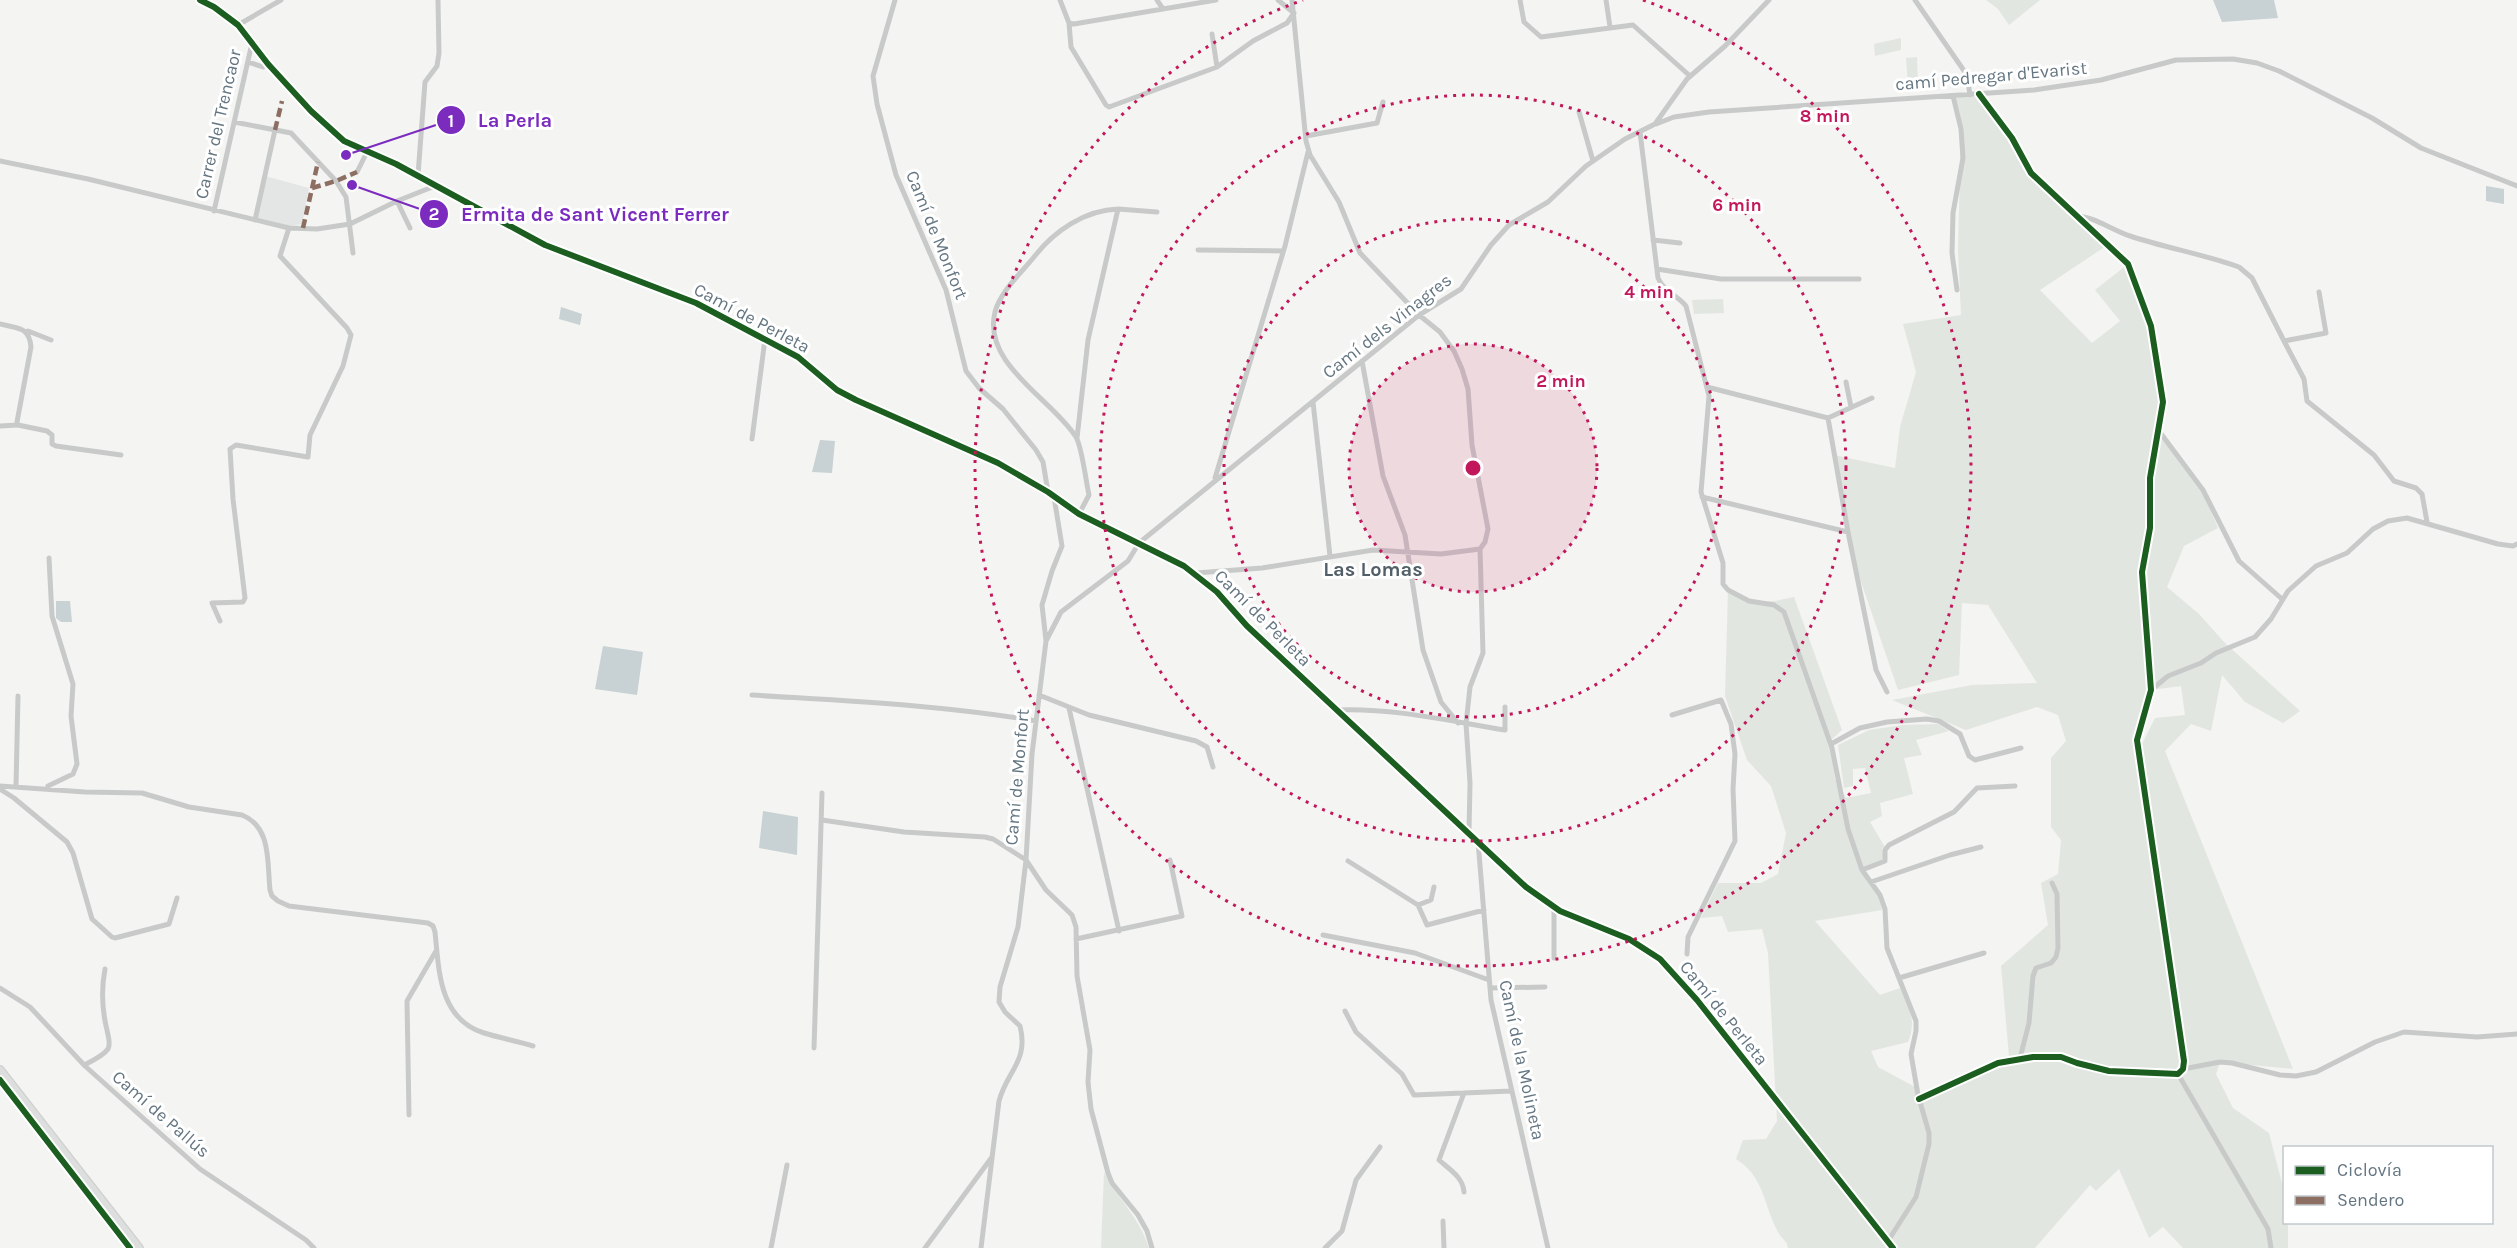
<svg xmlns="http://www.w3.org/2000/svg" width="2517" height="1248" font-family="Karla,sans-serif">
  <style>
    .built { fill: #e4e6e5 }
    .green { fill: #e2e6e0; fill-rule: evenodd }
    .water { fill: #c8d1d3 }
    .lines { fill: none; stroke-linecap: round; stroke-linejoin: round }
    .major-casing { stroke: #d1d1d1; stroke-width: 10 }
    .minor { stroke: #c8caca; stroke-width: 5 }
    .major { stroke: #dddede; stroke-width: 7 }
    .quiet { stroke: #8d6e63; stroke-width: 4.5; stroke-dasharray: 9 4.5; stroke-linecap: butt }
    .cycleway-casing { stroke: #fff; stroke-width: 10 }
    .cycleway { stroke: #1b5e20; stroke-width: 6 }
    .ring { fill: none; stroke: #c2185b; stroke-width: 3; stroke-dasharray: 3 6 }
    .labels { text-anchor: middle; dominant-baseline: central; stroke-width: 6; stroke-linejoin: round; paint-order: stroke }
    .street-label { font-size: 18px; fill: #647682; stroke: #fff }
    .neighbourhood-label { font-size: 20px; font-weight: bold; fill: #525f68; stroke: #fff }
    .centre { fill: #c2185b; stroke: #fff; stroke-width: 3 }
    .ring-label { font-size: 18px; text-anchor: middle; font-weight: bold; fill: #c2185b; stroke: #fff; stroke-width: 6; stroke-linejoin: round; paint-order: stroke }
    .leader { fill: none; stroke: #7b2cbf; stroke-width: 2 }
    .callout-dot { fill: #7b2cbf; stroke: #fff; stroke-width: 2 }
    .mark-label { font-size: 18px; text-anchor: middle; font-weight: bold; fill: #fff }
    .callout-label { font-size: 20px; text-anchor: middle; font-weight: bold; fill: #7b2cbf; stroke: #fff; stroke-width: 6; stroke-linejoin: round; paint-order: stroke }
  </style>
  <rect width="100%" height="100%" fill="#f4f4f2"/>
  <path class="built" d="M265,176L309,188L302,224L290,226L256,218Z"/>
  <path class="green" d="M1986,0H2040L2009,25L1998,9Z
    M1901,38V50L1875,56L1874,44Z
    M1917,57L1918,85H1908L1906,58Z
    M1953,96L1981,97L2031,173L2106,246L2040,290L2092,343L2120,321L2095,290L2128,264L2151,326L2163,402L2159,434L2198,481L2218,528L2184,546L2167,587L2199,614L2225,643L2300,711L2283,723L2245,702L2222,675L2211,731L2191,724L2165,751L2293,1069L2220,1062L2216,1074L2233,1108L2269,1133L2284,1191V1222L2288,1223V1248H2183L2163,1227L2149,1238L2119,1169L2096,1191L2090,1185L2035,1248H1788C1787,1240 1781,1239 1778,1232C1763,1205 1765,1177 1736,1159L1743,1140L1766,1139L1777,1121L1768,953L1762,929L1728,932L1722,916L1701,918L1718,883H1761L1778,874L1786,833L1771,786L1747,760L1725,696L1728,590L1746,602L1775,601L1794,597L1842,730L1830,741L1835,779L1846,798L1871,793L1865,768L1853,769V786L1844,788L1838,745L1869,730L1903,725L1938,724L1949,731L1916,740L1922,755L1904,758L1913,794L1880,803L1882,816L1870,822L1885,847L1882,848L1884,862L1860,871L1880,895L1882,910L1815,921L1880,995L1900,988C1909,1008 1917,1020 1908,1042L1871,1051L1878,1067L1917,1088L1919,1099L1998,1063L2035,1056H2009L2001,966L2048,925L2041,883L2058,874L2061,840L2051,827V758L2066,741L2058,715L2037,707L1966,730L1892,700L1972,685L2037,683L1988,605L1962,603L1959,675L1898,690L1853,558L1834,455L1895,468L1900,427L1916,372L1903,324L1961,315L1958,250L1961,129ZM2181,686L2185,715L2155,718L2143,742L2137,740L2151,690Z
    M1723,299L1724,313L1694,314L1692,300Z
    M1104,1172C1119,1200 1139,1217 1149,1248H1101Z"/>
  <path class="water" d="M2213,0H2274L2278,18L2222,22Z
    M2486,186L2504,189V204L2486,201Z
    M561,307L582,314L580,325L559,319Z
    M820,440L835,441L832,473L812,472Z
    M56,601H70L72,622H61L56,618Z
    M603,646L643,652L637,695L595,689Z
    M763,811L798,817L797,855L759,848Z"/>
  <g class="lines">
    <g class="major-casing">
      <path id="major" d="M0,1070L139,1248
        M66,1161L121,1233"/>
    </g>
    <path class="minor" d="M200,0L214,7L238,25L268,64L311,111L344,141L396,164L545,245L696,303L798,357L837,390L856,400L998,463L1048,492L1079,514L1184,566L1217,592L1247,626L1526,887L1560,911L1629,939L1660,959L1697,1000L1893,1248
      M895,0L873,76L877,104L896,175L946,290L966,371L979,388L1003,409L1036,450L1043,462L1048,492
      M1060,0L1069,23L1074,24L1216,0
      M1157,0L1163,9
      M1292,0L1306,141L1310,155L1339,202L1360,253L1419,315L1440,332L1454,351L1462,369L1468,389L1472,445L1488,529L1485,542L1480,549L1483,653L1470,687L1466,724L1470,783L1469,832
      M1520,0L1524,22L1541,37L1633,25L1690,76
      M1606,0L1610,27
      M1915,0L1967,75L1970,95
      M1069,23L1071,47L1106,105L1109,107L1217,67L1253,41L1287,23L1294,13L1278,0
      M238,25L281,0
      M1212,34L1217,67
      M248,62L263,67L268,64
      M1953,96L1961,129L1963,158L1953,213L1952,253L1957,290
      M1579,112L1593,161
      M234,122L291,133L336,181L346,197L353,253
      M1656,124L1674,117L1709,112L2034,90L2101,80L2176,60L2233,59L2257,63L2279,71L2372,118L2421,148L2517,186
      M1640,132L1658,278C1664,292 1677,295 1686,306L1709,396L1701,492L1723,563V584L1728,590L1749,601L1774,605L1784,612L1832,748L1848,829L1862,870L1880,895L1885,909L1887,948L1916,1021V1031L1911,1054L1918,1095L1929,1133V1144L1916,1197L1888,1241
      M1306,136L1377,123L1383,102
      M0,161L88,179L289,228L317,229L350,224L397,201L435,186
      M357,172L367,152
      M418,175L425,82L437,66L439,53L438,0
      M397,201L410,228
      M214,211L252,43
      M2075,216C2094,216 2111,230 2130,236C2166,248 2203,254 2239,267L2252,278L2284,341L2326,333L2319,292
      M255,220L275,130
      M1653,240L1680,243
      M1198,250L1283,251
      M1657,269L1721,279H1859
      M0,324C18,329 29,326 31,347L17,422L18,425L47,431L52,435V444L56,446L121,455
      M28,331L51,340
      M2284,341L2304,379L2307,401L2374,455L2394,481L2416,488L2422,494L2427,522
      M1362,361L1383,476L1405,535L1423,650L1441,702L1458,723
      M1846,382L1851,407
      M1707,387L1828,418L1848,532L1876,670L1887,692
      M1313,402L1330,556
      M1828,418L1872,398
      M0,426L18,425
      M2159,431L2203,490L2239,561L2282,599
      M1077,438L1088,340L1118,209L1157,212
      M752,439L765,339
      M1215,478L1285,246L1308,152
      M1054,497L1062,546L1052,571L1042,605L1046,641L1032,754L1026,860L1046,890L1072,915L1076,927L1077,976L1090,1050L1088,1082L1091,1109L1108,1173L1112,1183L1138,1215L1147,1231L1152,1248
      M1702,497L1848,532
      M1079,514L1089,495C1086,482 1082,447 1076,437C1052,399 982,364 995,312C1000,292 1021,273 1034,257C1054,231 1085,210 1118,209
      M1196,573L1262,568L1373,550L1441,554L1480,549
      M220,621L212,603L243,602L245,598L233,499L230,449L236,445L308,457L310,435L343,366L351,335L347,328L280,256L289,228
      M1046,641L1061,612L1128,561L1139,543L1419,315L1461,289L1491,245L1509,225L1548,202L1586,166L1625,139L1655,124L1687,79L1725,46L1769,0
      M2151,690L2168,676L2201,663L2216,653L2255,637L2271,619L2288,591L2316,566L2347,553L2373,529L2388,521L2407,518L2498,544L2513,546L2517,544
      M752,695C846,701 942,705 1036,721
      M1039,695L1089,715L1196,741L1207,747L1213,767
      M1069,708L1119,931
      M1338,710C1395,708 1449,721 1505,730V707
      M1672,715L1721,700L1731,724L1735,754L1733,789L1735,841L1688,937L1687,954
      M1831,744L1860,728L1887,722L1927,719L1939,721L1960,734L1969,756L1975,760L2021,748
      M0,786L85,792L142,793L189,807L242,815C272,827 267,863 270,890L272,896L278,901L289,906L428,923L433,926L435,932C439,971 439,1019 484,1033C500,1038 517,1041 533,1046
      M48,786L73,774L77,764L71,716L73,684L52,616L49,558
      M16,787L18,696
      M0,789L14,798L67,842L73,853L92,919L112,937L115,938L169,924L177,898
      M822,820L904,832L985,837L993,839L1026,860L1018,927L1000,987L999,1002L1005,1012L1020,1026C1029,1061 1007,1071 999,1101L981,1248
      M1478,841L1491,1000L1548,1248
      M1348,861L1418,905
      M1862,870L1885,861V850L1889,845L1954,812L1977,788L2015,786
      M1871,882L1950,855L1981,847
      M1434,887L1431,900L1418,905L1427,925L1484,910
      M1323,935L1415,953L1489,980
      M1076,939L1182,916L1170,860
      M1554,958V908
      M1899,978L1984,953
      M0,988L30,1007L85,1066L200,1169L306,1240L314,1248
      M1490,988L1545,987
      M1345,1011L1356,1032L1402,1074L1414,1095L1464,1093
      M814,1048L822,793
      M2020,1058L2029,1023L2033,976L2036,968L2051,963L2056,957L2058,948L2057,894L2052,883
      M84,1065C92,1061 103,1056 108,1049C111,1043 108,1036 107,1030C102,1010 101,990 105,969
      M2183,1069L2220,1062L2232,1063L2280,1075L2296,1076L2316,1072L2375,1042L2404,1032L2477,1037L2517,1034
      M2178,1074L2268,1229L2271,1248
      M1919,1099L1998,1063L2033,1057H2061L2077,1063L2109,1071L2178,1074L2183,1069L2184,1061L2137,740L2151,690L2142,572L2150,528V478L2163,402L2151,326L2128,264L2031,173L2012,138L1979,94
      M409,1115L407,1001L436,951
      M1464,1192C1463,1177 1449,1169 1439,1160L1464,1093L1511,1091
      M1443,1221L1444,1248
      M771,1248L787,1165
      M925,1248L992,1157
      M1325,1248L1342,1231L1356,1180L1380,1147"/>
    <use href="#major" class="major"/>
    <path class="quiet" d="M275,130L282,101
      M312,188L336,181L357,172
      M303,228L318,162"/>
    <g class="cycleway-casing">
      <path id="cycleway" d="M200,0L214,7L238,25L268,64L311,111L344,141L396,164L545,245L696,303L798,357L837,390L856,400L998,463L1048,492L1079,514L1184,566L1217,592L1247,626L1526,887L1560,911L1629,939L1660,959L1697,1000L1893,1248
        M0,1080L130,1248
        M1919,1099L1998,1063L2033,1057H2061L2077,1063L2109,1071L2178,1074L2183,1069L2184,1061L2137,740L2151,690L2142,572L2150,528V478L2163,402L2151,326L2128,264L2031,173L2012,138L1979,94"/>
    </g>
    <use href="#cycleway" class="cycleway"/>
  </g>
  <circle cx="1473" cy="468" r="124" fill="#c2185b" fill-opacity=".12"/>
  <g class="ring">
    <circle cx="1473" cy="468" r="124"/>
    <circle cx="1473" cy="468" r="249"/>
    <circle cx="1473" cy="468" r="373"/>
    <path d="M1643 0A498 498 0 1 1 1303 0"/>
  </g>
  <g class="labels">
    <g class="street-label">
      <text transform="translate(1991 76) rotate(-5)">camí Pedregar d'Evarist</text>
      <text transform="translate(218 124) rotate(-77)">Carrer del Trencaor</text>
      <text transform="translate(937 235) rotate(68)">Camí de Monfort</text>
      <text transform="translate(752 318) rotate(28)">Camí de Perleta</text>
      <text transform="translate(1387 326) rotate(-38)">Camí dels Vinagres</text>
      <text transform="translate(1263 618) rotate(45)">Camí de Perleta</text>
      <text transform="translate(1017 777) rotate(-85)">Camí de Monfort</text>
      <text transform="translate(1724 1013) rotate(51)">Camí de Perleta</text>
      <text transform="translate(1522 1060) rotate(78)">Camí de la Molineta</text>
      <text transform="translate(161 1114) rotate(41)">Camí de Pallús</text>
    </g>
    <g class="neighbourhood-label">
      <text x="1373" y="569">Las Lomas</text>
    </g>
  </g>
  <circle cx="1473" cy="468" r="9" class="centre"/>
  <g class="ring-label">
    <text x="1825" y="122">8 min</text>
    <text x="1737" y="211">6 min</text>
    <text x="1649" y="298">4 min</text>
    <text x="1561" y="387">2 min</text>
  </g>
  <path class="leader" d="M346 155L451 120M352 185L434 214"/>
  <g class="callout-dot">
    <circle cx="346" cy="155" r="6"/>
    <circle cx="352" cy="185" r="6"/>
    <circle cx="451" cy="120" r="15"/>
    <circle cx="434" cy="214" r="15"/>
  </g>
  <g class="mark-label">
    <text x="451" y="127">1</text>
    <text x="434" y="220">2</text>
  </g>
  <g class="callout-label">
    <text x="515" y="127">La Perla</text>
    <text x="595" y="221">Ermita de Sant Vicent Ferrer</text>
  </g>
  <rect x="2283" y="1146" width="210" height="78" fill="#ffffff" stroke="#c1c8cd" stroke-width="1.5"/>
  <rect x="2295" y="1166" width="30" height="9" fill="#1b5e20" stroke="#c1c8cd" stroke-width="1.5"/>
  <text x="2337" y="1176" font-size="18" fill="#647682">Ciclovía</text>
  <rect x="2295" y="1196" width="30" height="9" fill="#8d6e63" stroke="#c1c8cd" stroke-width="1.5"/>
  <text x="2337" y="1206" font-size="18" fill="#647682">Sendero</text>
</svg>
